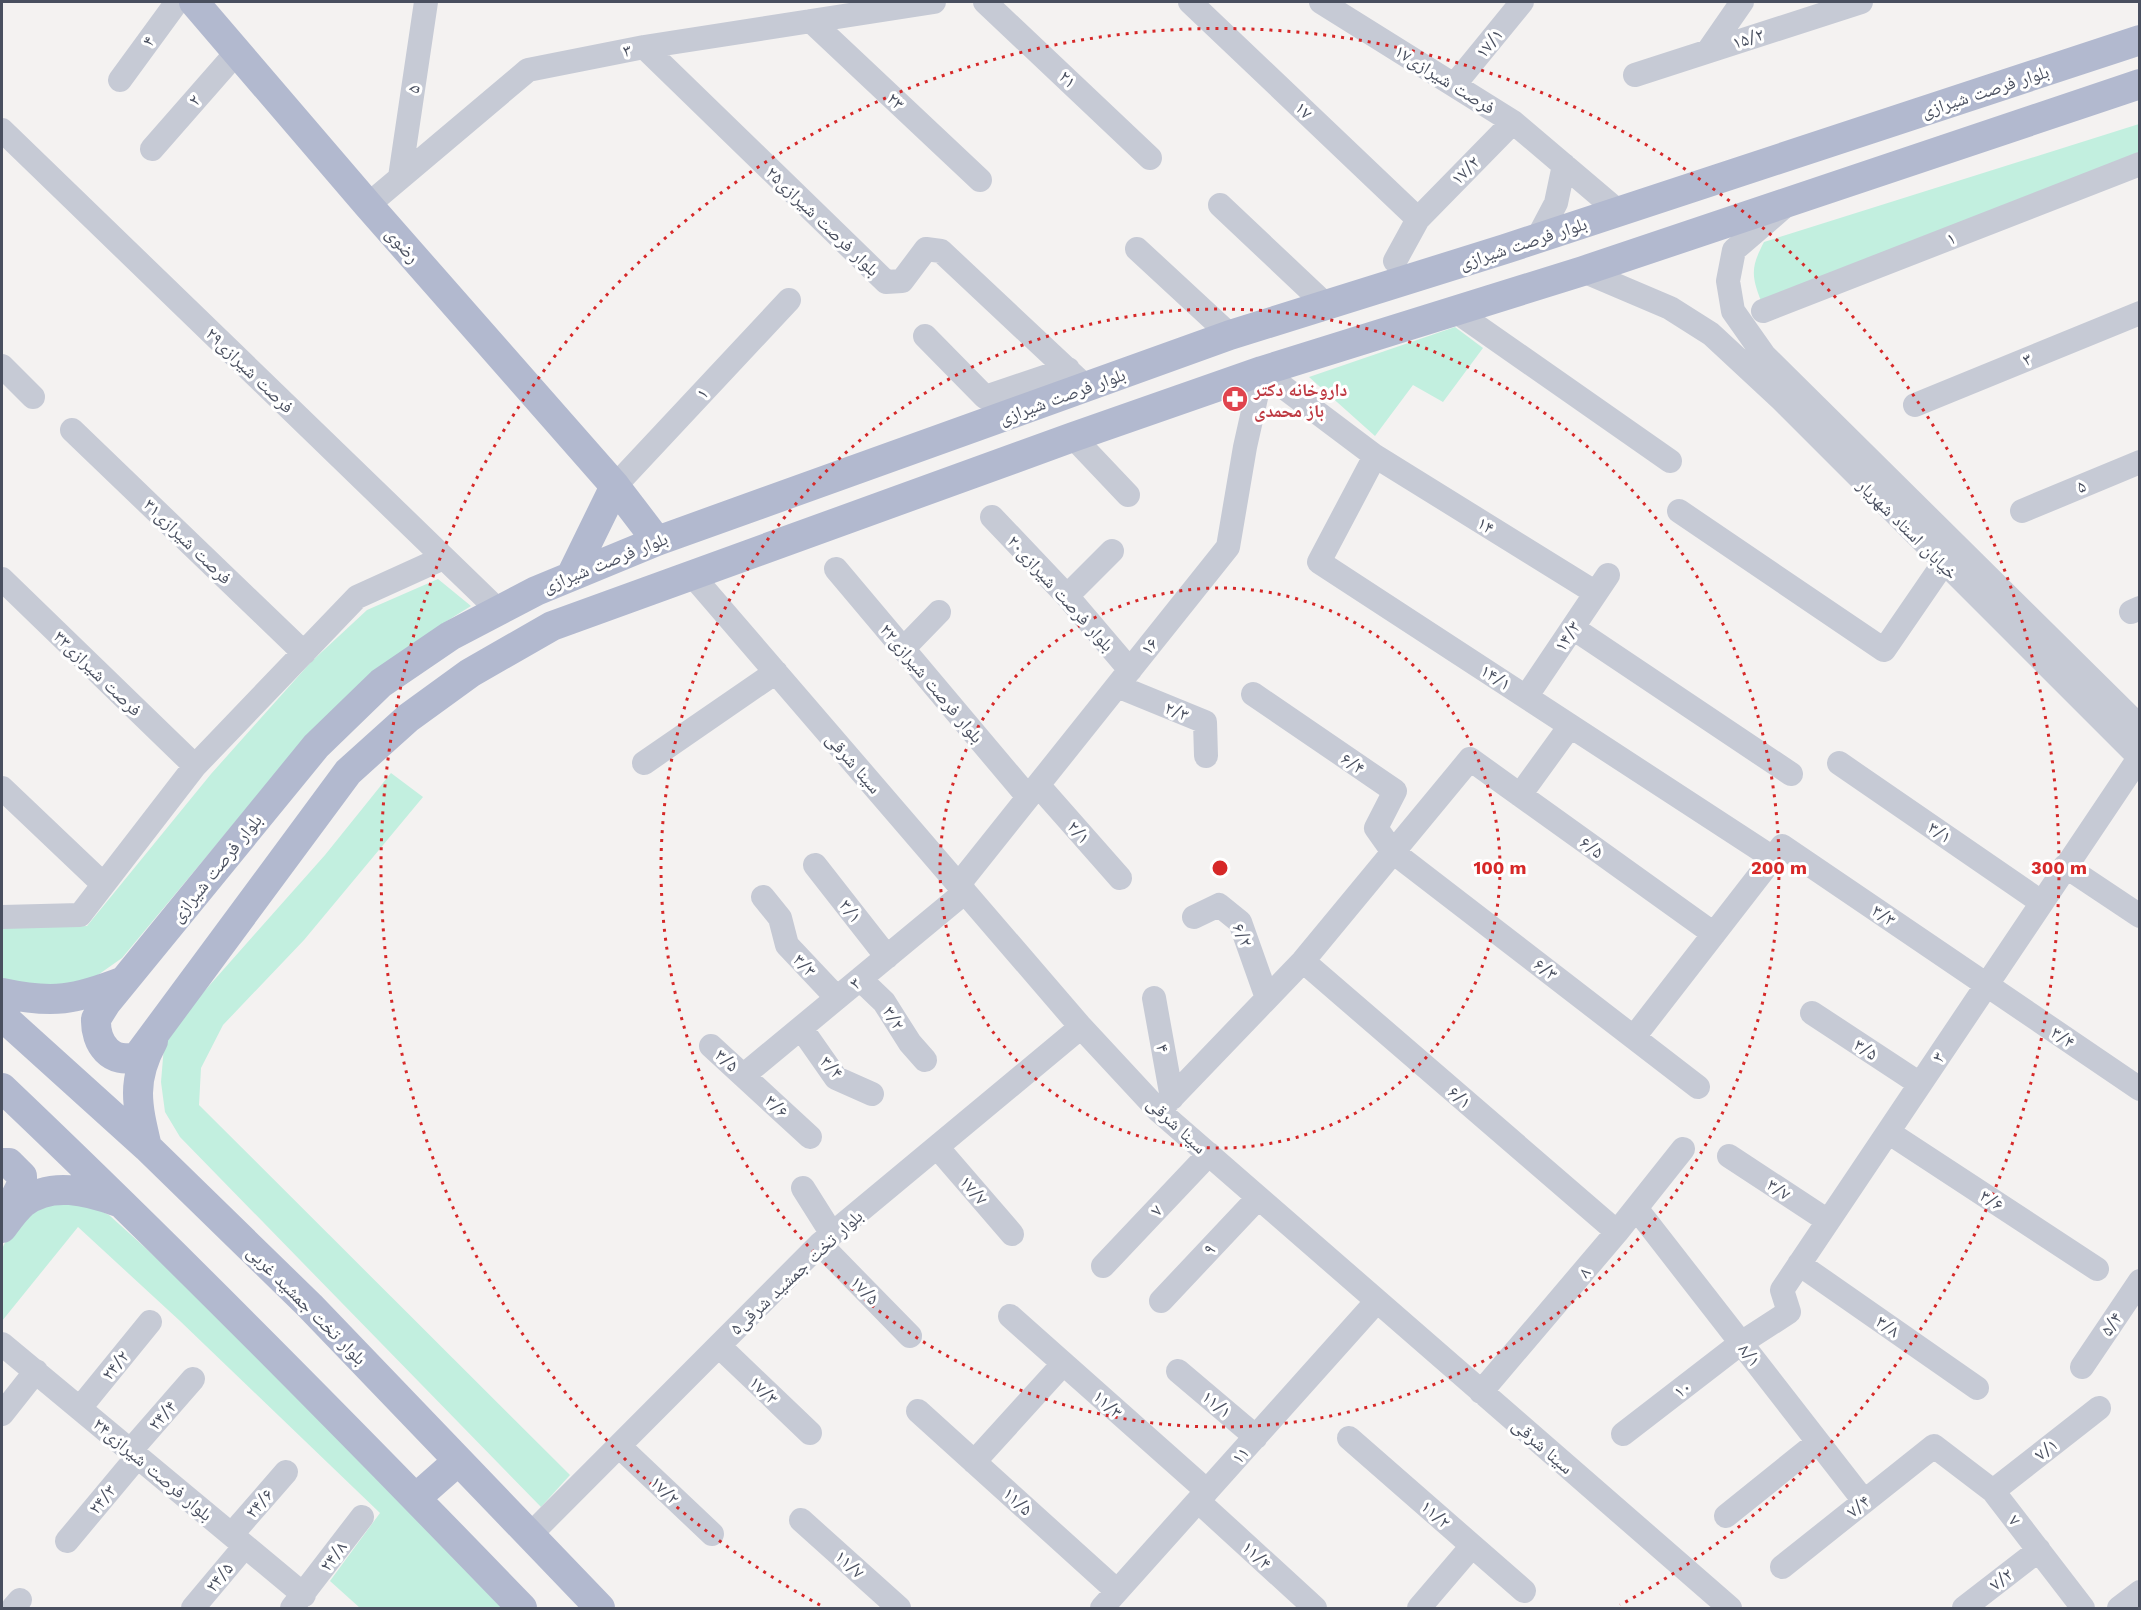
<svg xmlns="http://www.w3.org/2000/svg" width="2141" height="1610" font-family="'Work Sans','Noto Naskh Arabic',sans-serif">
  <style>
    .green { fill: #c2efdf }
    .lines { fill: none; stroke-linecap: round; stroke-linejoin: round }
    .minor { stroke: #c6cad5; stroke-width: 24 }
    .major { stroke: #b2b9cf; stroke-width: 30 }
    .ring { fill: none; stroke: #d62828; stroke-width: 3; stroke-dasharray: 3 6 }
    .labels { text-anchor: middle; dominant-baseline: central; stroke-width: 6; stroke-linejoin: round; paint-order: stroke }
    .street-label { font-size: 18px; fill: #494f5f; stroke: #fff }
    .health-label { font-size: 18px; font-weight: bold; fill: #be3a42; stroke: #fff; text-anchor: start }
    .centre { fill: #d62828; stroke: #fff; stroke-width: 3 }
    .ring-label { font-size: 18px; text-anchor: middle; font-weight: bold; fill: #d62828; stroke: #fff; stroke-width: 6; stroke-linejoin: round; paint-order: stroke }
  </style>
  <rect width="100%" height="100%" fill="#f4f2f1"/>
  <path class="green" d="M2139,124V155L1761,301C1751,275 1751,267 1764,242Z
    M1455,327L1483,348L1443,402L1413,385L1375,436L1309,377Z
    M438,579L471,606L442,624L305,738L122,958L95,977L49,990L2,979V928L87,926L211,774L311,662L367,610Z
    M391,773L423,797L304,940L223,1025L201,1068L199,1105L570,1475L541,1507L180,1137L165,1112L161,1082L164,1046L177,1022L325,855Z
    M56,1201H80L109,1215L140,1243L249,1343L502,1608H360L330,1581L380,1513L180,1321L78,1227L2,1321C2,1304 0,1264 2,1250C9,1227 36,1210 56,1201Z"/>
  <g class="lines">
    <path class="minor" d="M985,2L1150,158
      M1190,2L1418,219
      M1321,2L1513,122L1619,212
      M811,21L980,180
      M644,47L886,282L902,281L926,249L941,251L1086,387
      M1708,51L1742,2
      M1635,75L1861,2
      M120,80L177,2
      M1455,84L1522,2
      M2,130L498,610
      M152,149L237,52
      M400,177L426,2
      M368,205L528,70L644,47L934,2
      M1220,205L1326,305
      M1785,206L1734,250L1728,281L1733,311L1764,355L2140,727
      M1537,239L1556,203L1564,165
      M1137,249L1230,335
      M1395,261L1418,219L1513,122
      M1583,271L1670,308L1711,334L1782,400L2140,758
      M1454,310L1670,461
      M1763,311L2140,164
      M925,336L985,397L1068,369
      M2,366L33,397
      M1915,405L2140,313
      M72,430L304,653
      M1073,437L1128,495
      M1375,456L1319,562L1773,858
      M615,486L789,300
      M1679,511L1884,650L1943,564
      M2022,511L2140,462
      M992,517L1067,596L1130,670
      M836,569L1028,797
      M692,575L1081,1027L1159,1111L1730,1608
      M2,579L195,766
      M1067,596L1112,551
      M2131,612L2140,608
      M1573,628L1791,774
      M903,649L939,612
      M1117,686L1205,722L1206,756
      M1253,694L1395,791L1376,828L1393,852L1698,1087
      M1526,697L1608,575
      M644,763L776,672
      M1839,763L2041,902
      M1038,785L1120,878
      M2,788L103,884
      M1520,795L1570,726
      M815,865L887,957
      M2065,866L2140,916
      M959,884L1228,547L1245,447L1262,371L1375,456L1596,593
      M763,897L780,918L787,945L837,998
      M2,917L80,915L195,766L357,597L443,558
      M1194,917L1219,905L1240,922L1267,998
      M1303,961L1617,1232
      M860,979L884,1002L910,1043L925,1060
      M1154,998L1172,1098
      M1812,1013L1920,1084
      M801,1028L836,1078L872,1094
      M1634,1037L1782,846L2140,1089
      M711,1046L810,1137
      M744,1075L965,892
      M1159,1111L1303,961L1470,759L1714,934
      M1888,1132L2097,1269
      M937,1147L1012,1234
      M1729,1156L1828,1221
      M803,1188L832,1234
      M1636,1208L1864,1501
      M820,1244L910,1336
      M1799,1264L1977,1388
      M1103,1266L1209,1154
      M1161,1301L1258,1198
      M1010,1316L1207,1491
      M2,1344L304,1595
      M719,1346L810,1433
      M2082,1367L2140,1281
      M1178,1371L1256,1437
      M1481,1392L1617,1232L1683,1149
      M80,1408L150,1322
      M918,1411L1117,1591
      M2,1414L36,1371
      M1623,1434L1741,1343L1789,1312L1782,1290L2139,758
      M1349,1438L1524,1591
      M619,1446L712,1534
      M131,1450L193,1379
      M974,1462L1063,1364
      M1993,1491L2099,1408
      M1198,1501L1315,1608
      M1726,1516L1818,1442
      M801,1520L899,1608
      M232,1534L286,1472
      M529,1536L820,1244L1081,1027
      M67,1541L138,1456
      M1782,1567L1934,1446L1993,1491L2083,1608
      M13,1608L20,1600
      M193,1608L245,1546
      M292,1608L362,1517
      M1102,1608L1377,1301
      M1419,1608L1472,1546
      M1964,1608L2039,1550
      M2119,1608L2140,1592"/>
    <path class="major" d="M194,2L368,205L615,486
      M2140,40L1505,249L1230,335L657,541L536,591L450,636L381,683L316,746L106,1003L96,1019C95,1043 111,1066 138,1056L348,772L408,718L470,673L552,626L1073,437L1262,371L1583,271L2140,84
      M571,576L615,486L657,541
      M2,993C53,1004 75,1000 124,981
      M2,1016L147,1147L310,1306L600,1608
      M2,1088C180,1257 352,1432 522,1608
      M147,1147C137,1105 131,1081 153,1041
      M2,1163H9L22,1176V1184L6,1216
      M2,1228C8,1220 15,1210 23,1203C51,1181 88,1191 118,1202
      M416,1498L458,1461"/>
  </g>
  <g class="ring">
    <circle cx="1220" cy="868" r="280"/>
    <circle cx="1220" cy="868" r="559"/>
    <path d="M820 1605A839 839 0 1 1 1620 1605"/>
  </g>
  <defs>
    <g id="pharmacy-disc" transform="scale(1.35)"><circle r="9.5" fill="#e0444e" stroke="#fff"/><path d="M-2-6h4v4h4v4h-4v4h-4v-4h-4v-4h4Z" fill="#fff"/></g>
  </defs>
  <g fill-rule="evenodd">
    <use href="#pharmacy-disc" x="1235" y="399"/>
  </g>
  <g class="labels">
    <g class="street-label">
      <text transform="translate(1748 38) rotate(-18)">۱۵/۲</text>
      <text transform="translate(148 41) rotate(-54)">۴</text>
      <text transform="translate(1489 43) rotate(-51)">۱۷/۱</text>
      <text transform="translate(627 50) rotate(-11)">۳</text>
      <text transform="translate(1068 79) rotate(44)">۲۱</text>
      <text transform="translate(1445 79) rotate(32)">۱۷فرصت شیرازی</text>
      <text transform="translate(413 89) rotate(-81)">۵</text>
      <text transform="translate(1985 91) rotate(-18)">بلوار فرصت شیرازی</text>
      <text transform="translate(194 100) rotate(-49)">۲</text>
      <text transform="translate(896 101) rotate(43)">۲۳</text>
      <text transform="translate(1304 110) rotate(44)">۱۷</text>
      <text transform="translate(1465 170) rotate(-45)">۱۷/۲</text>
      <text transform="translate(823 221) rotate(44)">بلوار فرصت شیرازی۲۵</text>
      <text transform="translate(1951 238) rotate(-21)">۱</text>
      <text transform="translate(1523 243) rotate(-18)">بلوار فرصت شیرازی</text>
      <text transform="translate(403 245) rotate(49)">رضوی</text>
      <text transform="translate(2027 359) rotate(-22)">۳</text>
      <text transform="translate(250 370) rotate(44)">فرصت شیرازی۲۹</text>
      <text transform="translate(702 393) rotate(-47)">۱</text>
      <text transform="translate(1062 396) rotate(-20)">بلوار فرصت شیرازی</text>
      <text transform="translate(2081 486) rotate(-22)">۵</text>
      <text transform="translate(1486 525) rotate(32)">۱۴</text>
      <text transform="translate(1908 529) rotate(45)">خیابان استاد شهریار</text>
      <text transform="translate(188 541) rotate(44)">فرصت شیرازی۳۱</text>
      <text transform="translate(605 562) rotate(-22)">بلوار فرصت شیرازی</text>
      <text transform="translate(1061 593) rotate(48)">بلوار فرصت شیرازی۲۰</text>
      <text transform="translate(1567 636) rotate(-56)">۱۴/۳</text>
      <text transform="translate(1149 646) rotate(-51)">۱۶</text>
      <text transform="translate(98 673) rotate(44)">فرصت شیرازی۳۳</text>
      <text transform="translate(1496 677) rotate(33)">۱۴/۱</text>
      <text transform="translate(932 683) rotate(50)">بلوار فرصت شیرازی۲۲</text>
      <text transform="translate(1177 711) rotate(22)">۲/۳</text>
      <text transform="translate(854 763) rotate(49)">سینا شرقی</text>
      <text transform="translate(1353 763) rotate(34)">۶/۴</text>
      <text transform="translate(1079 832) rotate(48)">۲/۱</text>
      <text transform="translate(1940 832) rotate(34)">۳/۱</text>
      <text transform="translate(1592 847) rotate(36)">۶/۵</text>
      <text transform="translate(216 868) rotate(-51)">بلوار فرصت شیرازی</text>
      <text transform="translate(851 911) rotate(52)">۳/۱</text>
      <text transform="translate(1884 915) rotate(34)">۳/۳</text>
      <text transform="translate(1243 935) rotate(65)">۶/۲</text>
      <text transform="translate(805 965) rotate(47)">۳/۳</text>
      <text transform="translate(1546 969) rotate(37)">۶/۳</text>
      <text transform="translate(855 983) rotate(-40)">۳</text>
      <text transform="translate(894 1018) rotate(58)">۳/۲</text>
      <text transform="translate(2063 1037) rotate(34)">۳/۴</text>
      <text transform="translate(1163 1048) rotate(80)">۴</text>
      <text transform="translate(1866 1049) rotate(33)">۳/۵</text>
      <text transform="translate(1938 1057) rotate(-56)">۳</text>
      <text transform="translate(727 1060) rotate(41)">۳/۵</text>
      <text transform="translate(832 1067) rotate(47)">۳/۴</text>
      <text transform="translate(1460 1097) rotate(41)">۶/۱</text>
      <text transform="translate(777 1106) rotate(43)">۳/۶</text>
      <text transform="translate(1177 1125) rotate(43)">سینا شرقی</text>
      <text transform="translate(1779 1189) rotate(34)">۳/۷</text>
      <text transform="translate(974 1190) rotate(49)">۱۷/۷</text>
      <text transform="translate(1992 1200) rotate(33)">۳/۶</text>
      <text transform="translate(1156 1210) rotate(-47)">۷</text>
      <text transform="translate(1209 1249) rotate(-47)">۹</text>
      <text transform="translate(796 1272) rotate(-43)">بلوار تخت جمشید شرقی۵</text>
      <text transform="translate(1584 1272) rotate(-50)">۸</text>
      <text transform="translate(865 1290) rotate(46)">۱۷/۵</text>
      <text transform="translate(307 1305) rotate(45)">بلوار تخت جمشید غربی</text>
      <text transform="translate(2111 1324) rotate(-56)">۵/۴</text>
      <text transform="translate(1888 1326) rotate(35)">۳/۸</text>
      <text transform="translate(1750 1355) rotate(52)">۸/۱</text>
      <text transform="translate(115 1365) rotate(-51)">۲۴/۲</text>
      <text transform="translate(1682 1389) rotate(-37)">۱۰</text>
      <text transform="translate(764 1390) rotate(44)">۱۷/۳</text>
      <text transform="translate(1108 1404) rotate(42)">۱۱/۳</text>
      <text transform="translate(1217 1404) rotate(40)">۱۱/۱</text>
      <text transform="translate(162 1415) rotate(-49)">۲۴/۴</text>
      <text transform="translate(1543 1446) rotate(41)">سینا شرقی</text>
      <text transform="translate(2046 1449) rotate(-38)">۷/۱</text>
      <text transform="translate(1240 1455) rotate(-48)">۱۱</text>
      <text transform="translate(153 1469) rotate(40)">بلوار فرصت شیرازی۲۴</text>
      <text transform="translate(665 1490) rotate(44)">۱۷/۲</text>
      <text transform="translate(102 1499) rotate(-50)">۲۴/۳</text>
      <text transform="translate(1018 1501) rotate(42)">۱۱/۵</text>
      <text transform="translate(259 1503) rotate(-49)">۲۴/۶</text>
      <text transform="translate(1858 1506) rotate(-39)">۷/۴</text>
      <text transform="translate(1436 1514) rotate(41)">۱۱/۲</text>
      <text transform="translate(2015 1520) rotate(52)">۷</text>
      <text transform="translate(1257 1555) rotate(43)">۱۱/۴</text>
      <text transform="translate(333 1556) rotate(-53)">۲۴/۸</text>
      <text transform="translate(850 1564) rotate(42)">۱۱/۷</text>
      <text transform="translate(219 1577) rotate(-50)">۲۴/۵</text>
      <text transform="translate(2001 1579) rotate(-38)">۷/۲</text>
    </g>
    <g class="health-label">
      <text x="1254" y="389">داروخانه دکتر<tspan x="1254" dy="21">باز محمدی</tspan></text>
    </g>
  </g>
  <circle cx="1220" cy="868" r="9" class="centre"/>
  <g class="ring-label">
    <text x="1500" y="874">100 m</text>
    <text x="1779" y="874">200 m</text>
    <text x="2059" y="874">300 m</text>
  </g>
  <rect width="2141" height="1610" fill="none" stroke="#494f5f" stroke-width="6"/>
</svg>
